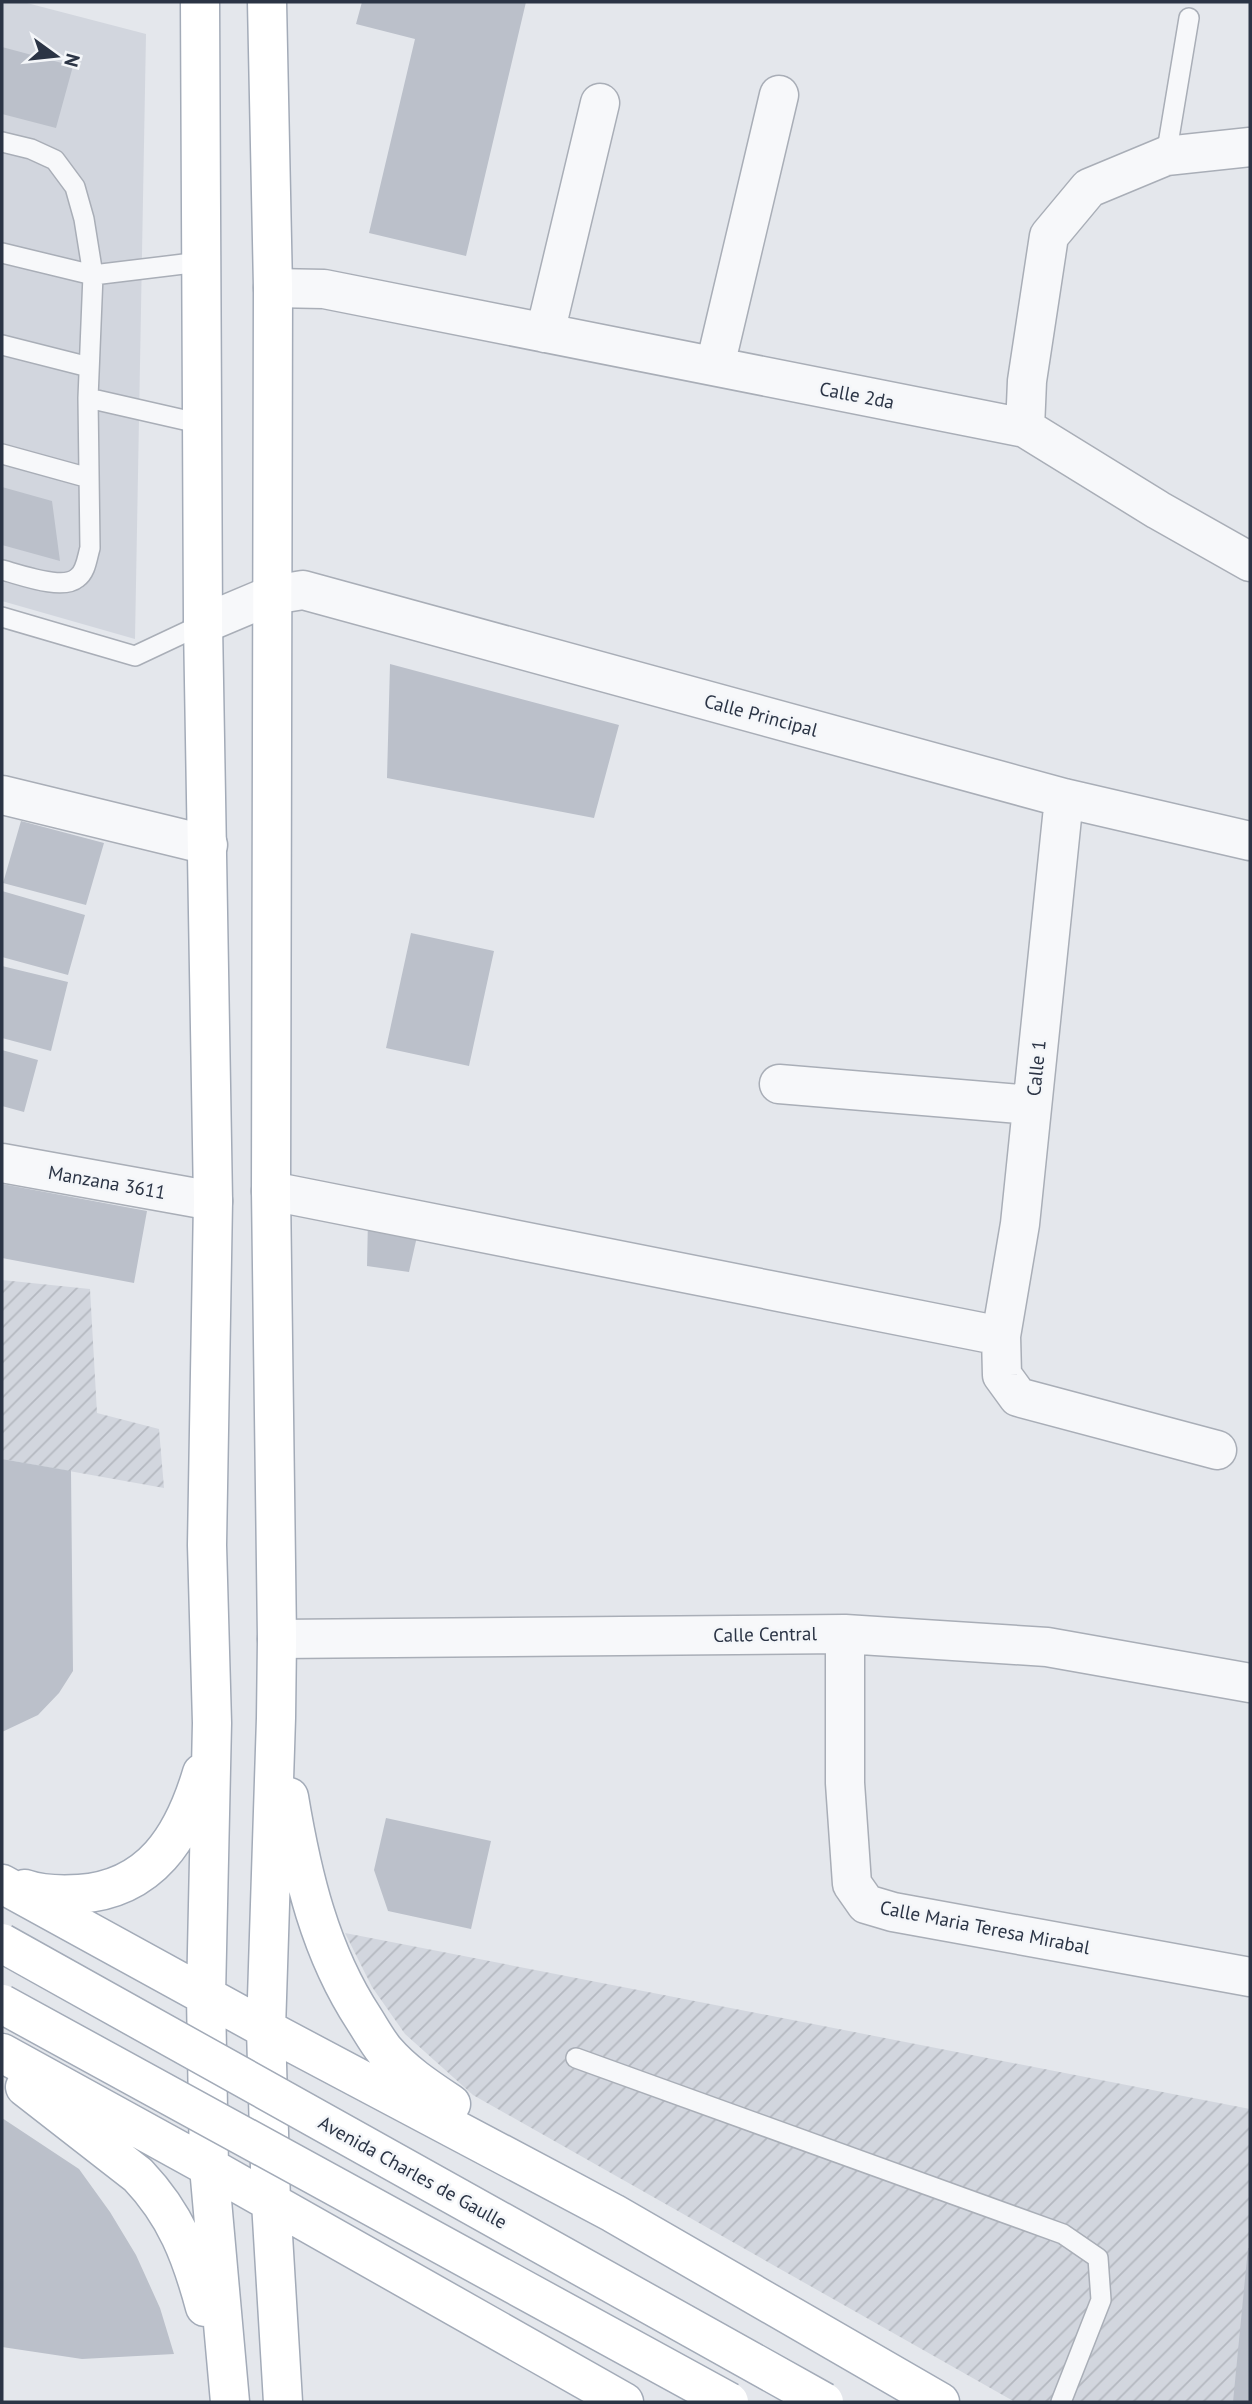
<svg xmlns="http://www.w3.org/2000/svg" width="1252" height="2404" font-family="'PT Sans',sans-serif">
  <style>
    .built { fill: #d2d6de }
    .industrial { fill: url(#industrial-furrows) }
    .building { fill: #bbc0ca }
    .lines { fill: none; stroke-linecap: round; stroke-linejoin: round }
    .lane-casing { stroke: #a9aeb7; stroke-width: 22 }
    .street-casing { stroke: #a9aeb7; stroke-width: 41 }
    .primary-casing { stroke: #a3abb8; stroke-width: 41 }
    .lane { stroke: #f7f8fa; stroke-width: 19 }
    .street { stroke: #f7f8fa; stroke-width: 38 }
    .primary { stroke: #fff; stroke-width: 38 }
    .primary-bridge-casing { stroke: #a3abb8; stroke-width: 41; stroke-linecap: butt }
    .primary-bridge { stroke: #fff; stroke-width: 38 }
    .labels { text-anchor: middle; dominant-baseline: central; stroke-width: 5; stroke-linejoin: round; paint-order: stroke }
    .street-label { font-size: 19px; fill: #2b3445; stroke: #f4f6f9 }
  </style>
  <defs>
    <pattern id="industrial-furrows" width="10" height="10" patternUnits="userSpaceOnUse" patternTransform="scale(1.75)"><rect width="10" height="10" fill="#d2d6de"/><path d="M-1 1l2-2M0 10L10 0M9 11l2-2" fill="none" stroke="#b4b8c0"/></pattern>
  </defs>
  <rect width="100%" height="100%" fill="#e4e7ec"/>
  <path class="built" d="M2,2H23L146,34L135,639L2,601Z"/>
  <path class="industrial" d="M2,1280L90,1289L97,1413L159,1429L164,1488L2,1459Z
    M345,1933L1250,2109V2402H1015L473,2095L405,2034L372,1987Z"/>
  <path class="building" d="M362,2H526L466,256L369,233L415,39L356,24Z
    M2,47L73,66L56,128L2,114Z
    M2,487L52,501L60,561L2,545Z
    M390,664L619,725L594,818L387,778Z
    M21,821L104,843L86,905L3,883Z
    M2,891L85,915L68,975L2,957Z
    M411,933L494,951L469,1066L386,1048Z
    M2,966L68,982L51,1051L2,1038Z
    M2,1050L38,1060L24,1112L2,1106Z
    M2,1184L147,1211L134,1283L2,1258Z
    M368,1218L418,1232L409,1272L367,1266Z
    M2,1459L71,1471L73,1671L59,1693L38,1715L2,1732Z
    M386,1818L491,1841L471,1929L388,1911L374,1870Z
    M2,2118L79,2169L110,2212L136,2255L160,2308L174,2354L82,2359L2,2347Z
    M1248,2248H1250V2402H1233Z"/>
  <g class="lines">
    <g class="lane-casing">
      <path id="lane" d="M2,142L31,149L55,160L75,187L84,219L93,275L88,398L90,548C87,558 86,572 77,578C62,591 19,574 2,570
        M1166,156L1189,18
        M2,253L93,275L200,262
        M2,345L89,367
        M88,398L202,424
        M2,454L89,478
        M2,617L135,656L203,624
        M576,2058L1063,2234L1098,2258L1101,2300L1061,2402"/>
    </g>
    <g class="street-casing">
      <path id="street" d="M273,288L324,289L1025,428L1158,510L1250,562
        M545,333L600,103
        M715,366L779,95
        M1025,428L1027,381L1049,236L1089,188L1166,156L1250,147
        M203,624L272,595L303,590L1064,798L1250,841
        M2,795L208,845
        M1064,798L1020,1224L1001,1336L1002,1375L1018,1397L1217,1450
        M779,1084L1032,1105
        M2,1163L213,1201
        M271,1191L1001,1336
        M845,1634V1783L852,1884L866,1904L893,1912L1250,1977
        M277,1639L845,1634L1047,1647L1250,1683"/>
    </g>
    <g class="primary-casing">
      <path id="primary" d="M200,2L203,624L213,1201L207,1545L212,1723L206,1996L209,2167L230,2402
        M267,2L273,288L271,1191L277,1639L276,1718L266,2029L271,2202L283,2402
        M289,1797C302,1875 320,1952 364,2019C371,2030 377,2041 385,2051C404,2073 427,2088 451,2104
        M2,1884L266,2029L613,2213L940,2402
        M25,1889C42,1895 61,1895 79,1894C151,1889 183,1837 202,1773
        M2,2053L209,2167L624,2402
        M25,2087L138,2175C176,2215 191,2255 205,2307"/>
    </g>
    <use href="#lane" class="lane"/>
    <use href="#street" class="street"/>
    <use href="#primary" class="primary"/>
    <g class="primary-bridge-casing">
      <path id="primary-bridge" d="M2,1943L824,2402
        M2,2004L729,2402"/>
    </g>
    <use href="#primary-bridge" class="primary-bridge"/>
  </g>
  <g class="labels">
    <g class="street-label">
      <text transform="translate(857 395) rotate(11)">Calle 2da</text>
      <text transform="translate(761 715) rotate(15)">Calle Principal</text>
      <text transform="translate(1036 1068) rotate(-84)">Calle 1</text>
      <text transform="translate(107 1182) rotate(10)">Manzana 3611</text>
      <text transform="translate(765 1634) rotate(-1)">Calle Central</text>
      <text transform="translate(985 1927) rotate(11)">Calle Maria Teresa Mirabal</text>
      <text transform="translate(413 2172) rotate(29)">Avenida Charles de Gaulle</text>
    </g>
  </g>
  <rect width="1252" height="2404" fill="none" stroke="#2b3445" stroke-width="7"/>
  <g transform="translate(56 56) rotate(105)" stroke="#f4f6f9" stroke-width="5" paint-order="stroke">
  <path d="M0-5L12 26L0 18L-12 26Z" fill="#2b3445"/>
  <text y="-10" font-size="19" font-weight="bold" text-anchor="middle" fill="#2b3445">N</text>
  </g>
</svg>
